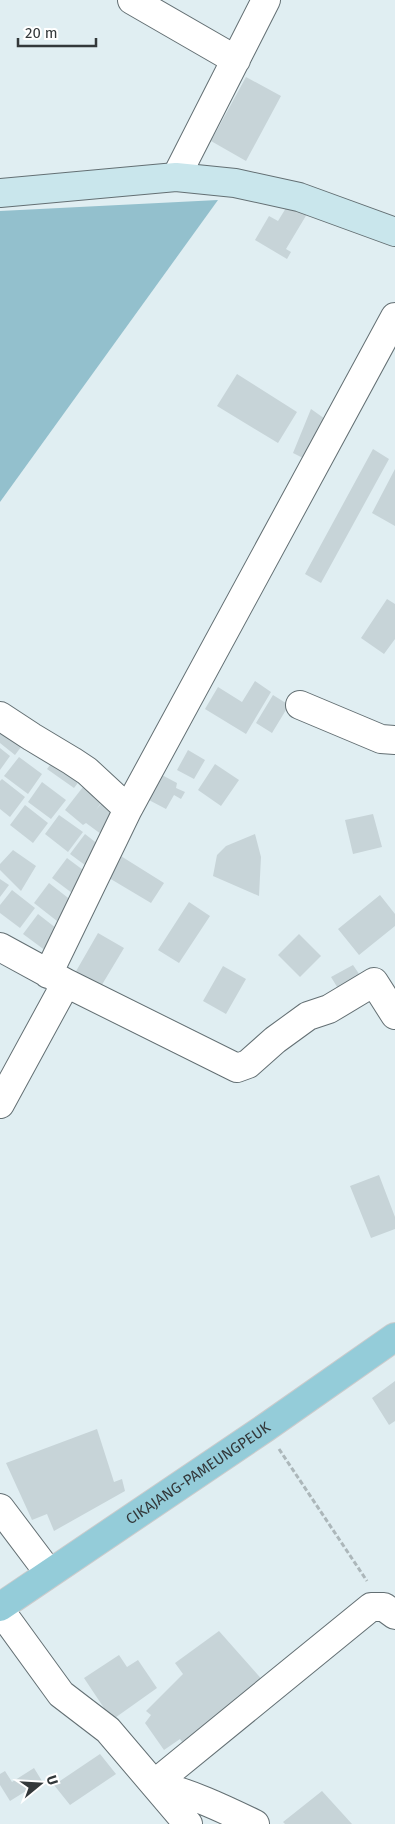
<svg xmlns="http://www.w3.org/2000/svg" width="395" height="1824" font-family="'Fira Sans',sans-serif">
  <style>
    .forest { fill: #93c0cd }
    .building { fill: #c7d4d8 }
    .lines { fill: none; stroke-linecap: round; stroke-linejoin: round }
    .street-casing { stroke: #636f73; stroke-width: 30 }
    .secondary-casing { stroke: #636f73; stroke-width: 30 }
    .primary-casing { stroke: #cacbcc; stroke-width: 30 }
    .path { stroke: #acb7ba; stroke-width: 3; stroke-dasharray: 5 2.5; stroke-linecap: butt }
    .street { stroke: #fff; stroke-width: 28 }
    .secondary { stroke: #c9e6ec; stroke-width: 28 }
    .primary { stroke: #94ccd9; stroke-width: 28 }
    .labels { text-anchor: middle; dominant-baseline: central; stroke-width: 5; stroke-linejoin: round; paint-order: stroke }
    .street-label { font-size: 15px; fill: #33383a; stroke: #fff }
  </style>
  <rect width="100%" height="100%" fill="#e0eef2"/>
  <path class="forest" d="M218,200L0,502V211Z"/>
  <path class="building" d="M246,77L281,96L246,161L211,141Z
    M289,203L307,214L286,249L291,252L287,259L255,240L269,216L278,221Z
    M237,374L297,412L278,443L217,406Z
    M311,409L335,426L311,462L293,453Z
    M373,449L389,459L321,583L305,574Z
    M395,469V526L372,513Z
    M387,599L395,604V639L384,654L361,638Z
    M255,681L271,692L246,734L205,709L218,687L242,702Z
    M273,695L289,705L272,733L256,723Z
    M0,725L30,735L15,755L0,743Z
    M0,748L10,756L0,770Z
    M188,750L205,760L194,779L177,770Z
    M59,753L86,772L74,788L47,769Z
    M19,757L42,774L28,794L4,776Z
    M215,764L239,780L221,806L198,790Z
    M160,774L177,783L176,788L185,792L181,799L174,795L166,809L147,799Z
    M90,778L108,793L96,810L108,795L126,809L105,837L86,823L83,825L65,810Z
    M2,779L25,797L10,817L0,809V781Z
    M42,782L66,800L51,819L28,802Z
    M25,805L48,823L33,843L10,825Z
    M373,814L382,847L353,854L345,820Z
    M59,815L83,832L68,852L45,834Z
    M85,834L108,852L93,871L70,854Z
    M255,834L261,857L259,896L213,876L217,855L226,846Z
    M13,850L36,866L21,891L0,870V864Z
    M116,853L164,883L151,903L104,875Z
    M67,858L91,876L76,896L52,878Z
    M0,879L9,885L0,897Z
    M49,883L72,901L57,921L34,903Z
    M12,890L35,908L20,928L0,913V905Z
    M380,895L395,914V926L359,955L338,929Z
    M189,902L210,916L179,963L158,950Z
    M38,914L61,932L46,951L23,934Z
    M98,933L124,948L100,988L75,973Z
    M299,934L321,956L300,977L278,955Z
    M353,965L374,996L352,1011L331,977Z
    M223,966L246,979L226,1014L203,1001Z
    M379,1175L395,1217V1229L371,1238L350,1186Z
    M395,1381V1421L389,1425L372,1398Z
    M97,1429L114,1482L122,1479L125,1491L54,1531L47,1514L32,1520L6,1463Z
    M219,1631L265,1683L187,1749L180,1739L164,1750L145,1723L151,1715L146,1711L183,1674L175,1663Z
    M119,1655L127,1667L138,1660L157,1688L112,1720L84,1678Z
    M100,1754L116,1774L70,1805L54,1785Z
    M34,1768L42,1781L10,1801L0,1785V1774L5,1771L12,1782Z
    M322,1791L352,1824H285L283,1822Z"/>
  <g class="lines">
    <g class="street-casing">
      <path id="street" d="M132,0L236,60
        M176,177L266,0
        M300,705L381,739L395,740
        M0,716L32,737L72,761L87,771L128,809
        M0,947L66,983L237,1068L248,1064L275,1040L308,1016L329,1009L374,982L395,1015
        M48,974L128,809L395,317
        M0,1104L66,983
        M0,1508L49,1573
        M0,1610L61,1694L108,1730L188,1824
        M154,1784L371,1607H384L395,1615
        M154,1784C190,1793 222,1808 255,1824"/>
    </g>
    <g class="secondary-casing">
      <path id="secondary" d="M0,193L176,177L235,183L299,197L395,232"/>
    </g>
    <g class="primary-casing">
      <g id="primary">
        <path id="s1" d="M0,1607L265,1428L395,1337"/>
      </g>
    </g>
    <path class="path" d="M279,1449L367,1581"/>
    <use href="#street" class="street"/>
    <use href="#secondary" class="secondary"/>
    <use href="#primary" class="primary"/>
  </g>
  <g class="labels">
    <g class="street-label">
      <text stroke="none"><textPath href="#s1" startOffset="239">CIKAJANG-PAMEUNGPEUK</textPath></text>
    </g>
  </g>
  <g transform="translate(40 1784) rotate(72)" stroke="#ffffff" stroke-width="4" paint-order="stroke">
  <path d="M0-4L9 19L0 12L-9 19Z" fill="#33383a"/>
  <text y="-8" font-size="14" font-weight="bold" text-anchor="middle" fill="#33383a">U</text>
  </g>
  <path d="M18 38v8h78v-8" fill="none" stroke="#33383a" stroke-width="2.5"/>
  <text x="25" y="38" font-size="15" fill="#33383a" stroke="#ffffff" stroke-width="4" paint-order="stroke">20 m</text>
</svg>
